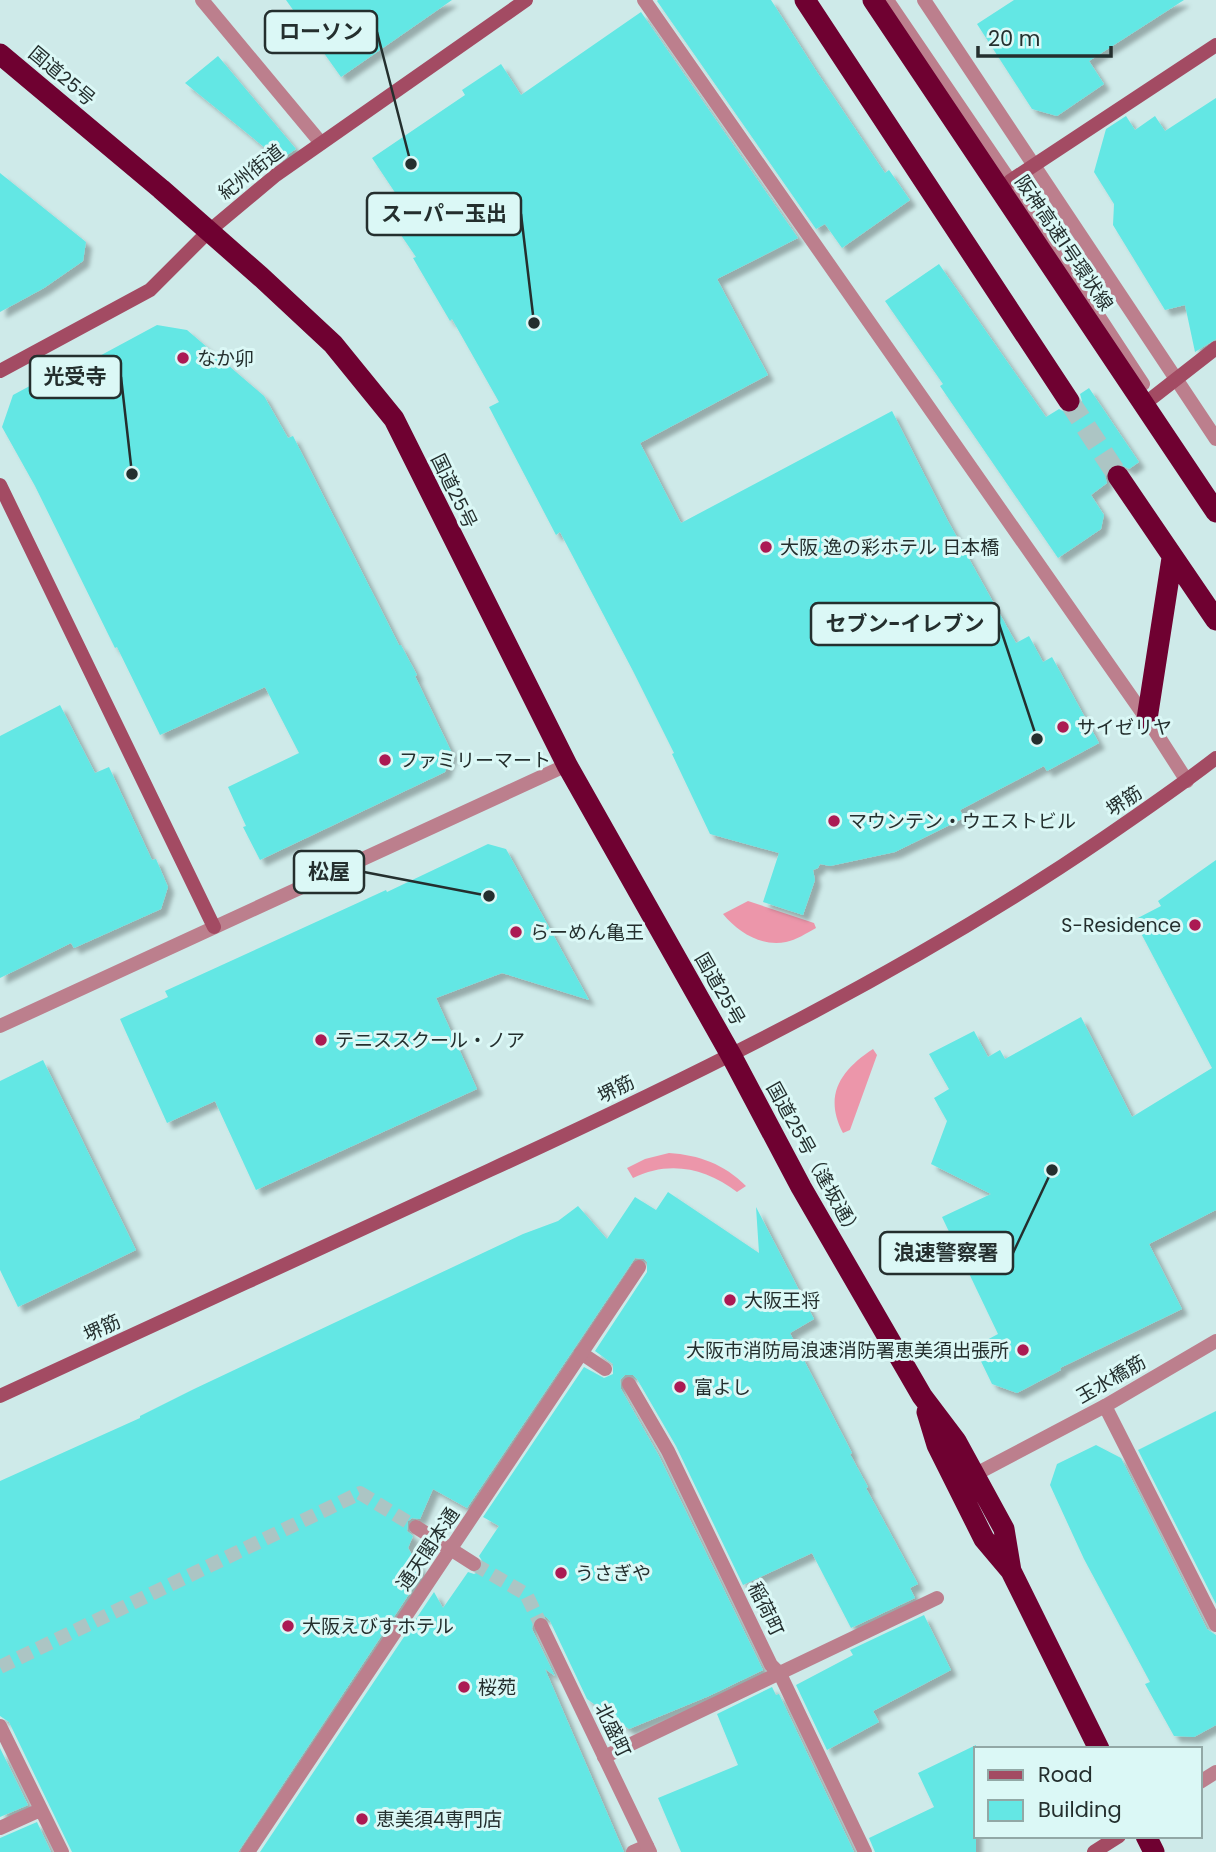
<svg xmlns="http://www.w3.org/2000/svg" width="1216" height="1852" font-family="Poppins,'Noto Sans JP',sans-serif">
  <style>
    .green { fill: #ec96aa }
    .building { fill: #64e7e4; filter: url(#shadow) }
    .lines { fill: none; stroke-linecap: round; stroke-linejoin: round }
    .street-tunnel { stroke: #acc5c4; stroke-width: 14; stroke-dasharray: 14 7; stroke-linecap: butt }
    .highway-tunnel { stroke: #acc5c4; stroke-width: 21; stroke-dasharray: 21 10; stroke-linecap: butt }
    .lane { stroke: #bc7f8d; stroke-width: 14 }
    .street { stroke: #bc7f8d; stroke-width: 14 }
    .secondary { stroke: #a34b63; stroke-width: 14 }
    .highway { stroke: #6f0131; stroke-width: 21 }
    .highway-bridge { stroke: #6f0131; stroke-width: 21 }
    .poi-dot { fill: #ab1a53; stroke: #dbf8f6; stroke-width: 2.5 }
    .labels { text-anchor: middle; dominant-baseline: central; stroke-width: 6; stroke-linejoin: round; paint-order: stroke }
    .street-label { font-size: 19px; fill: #242f2e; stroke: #dbf8f6 }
    .poi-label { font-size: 19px; fill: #242f2e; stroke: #dbf8f6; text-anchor: start }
    .leader { fill: none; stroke: #242f2e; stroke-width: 2.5 }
    .callout-dot { fill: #242f2e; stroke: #dbf8f6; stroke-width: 2.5 }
    .callout { fill: #dbf8f6; stroke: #242f2e; stroke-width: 2.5 }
    .callout-label { font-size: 21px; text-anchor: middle; font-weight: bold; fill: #242f2e }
  </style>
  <defs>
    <filter id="shadow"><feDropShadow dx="6" dy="6" stdDeviation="2" flood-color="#0004"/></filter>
  </defs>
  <rect width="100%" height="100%" fill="#ceeae9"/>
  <path class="green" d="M748,901L814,923L816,928C807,933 796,940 786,942C761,947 738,932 723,914Z
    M873,1049L877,1055L850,1130L843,1133C823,1095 841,1070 873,1049Z
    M669,1153C699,1155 724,1164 746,1186L737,1192C706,1168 669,1160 633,1178L627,1168L645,1159Z"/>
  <path class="building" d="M286,0H452L341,77Z
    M658,0H771L817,72L885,173L889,170L910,200L842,248L825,224L816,229L657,1Z
    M1014,0H1184L1089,61L1104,84L1057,116L1032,109L977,24Z
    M641,12L798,238L717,279L768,375L640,443L681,523L892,411L948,521L1016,643L1029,636L1043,662L1052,657L1099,743L1047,771L1044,766L960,810L964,818L895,852L830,866L820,864L818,868L813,870L815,880L803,915L763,902L779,853L710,834L672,754L674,753L633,671L560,532L556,535L489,407L499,402L452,319L450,321L413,258L416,257L390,219L406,209L372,158L465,95L462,90L501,64L521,95Z
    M218,56L296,149L280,160L185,83Z
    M1216,98V339L1195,352L1185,305L1165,310L1113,225L1114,204L1094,172L1106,129L1126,116L1135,130L1155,116L1165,131Z
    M0,173L86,242L83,261L44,288L0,312Z
    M939,264L1046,417L1059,409L1069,414L1077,412L1082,401L1080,394L1089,388L1139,462L1129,469L1118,463L1107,470L1105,476L1107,483L1091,495L1104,515L1101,529L1058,558L940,386L943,384L885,301Z
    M157,325L187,330L264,396L288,438L293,436L399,645H401L417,675L415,676L452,753L445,772L260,860L243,827L246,826L228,787L299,753L265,687L160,735L117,647L115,648L35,486L2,427L13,395L39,381L42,387Z
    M60,705L95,773L109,767L152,860L156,859L168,887L161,909L74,948L71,943L0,978V736Z
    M488,844L506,849L589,1000L502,973L436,998L477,1089L256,1190L215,1101L167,1123L120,1019L168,997L165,991L386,890L387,892Z
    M1216,860V1210L1149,1244L1182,1309L1060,1368L1061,1370L1017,1393L992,1384L976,1351L985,1347L983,1342L998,1334L942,1217L991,1194L931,1164L947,1121L934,1098L949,1089L929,1054L974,1031L988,1057L1000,1050L1005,1059L1081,1017L1132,1117L1212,1068L1134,920L1161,906L1158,901Z
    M43,1060L136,1250L18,1307L0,1270V1081Z
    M668,1192L759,1253L756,1207L814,1319L790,1333L852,1453L850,1454L868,1487L866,1488L918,1584L910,1588L915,1598L851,1628L812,1553L743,1585L676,1446L637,1379L633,1375H625L620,1380L621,1389L659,1456L763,1670L709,1696L629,1729L587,1699L550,1621L546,1617L537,1616L533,1620L532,1629L555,1676L545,1669L624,1852H260L434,1592L443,1608L468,1572L474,1574L482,1570L484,1564L479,1556L499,1526L483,1517L584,1367L604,1378L613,1374V1364L595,1351L647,1272V1262L644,1259L635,1258L467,1508L433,1489L420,1519L412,1518L408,1521L407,1531L413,1536L408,1548L423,1573L238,1852H72L9,1722L0,1716V1481L140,1418V1416L194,1389L523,1234L558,1221L578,1206L607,1239L635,1197L656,1210Z
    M1216,1411V1604L1138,1450Z
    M1096,1445L1121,1458L1207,1629L1216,1635V1725L1194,1737L1174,1736L1145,1684L1150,1682L1084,1559L1050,1485L1057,1464Z
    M924,1615L951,1670L873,1711L879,1722L827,1750L796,1685L853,1655L850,1650Z
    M772,1687L776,1695L779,1694L854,1852H681L658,1798L738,1765L717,1714Z
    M976,1745V1852H875L869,1838L934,1807L918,1773Z
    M0,1748L28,1805L0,1817Z
    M37,1822L51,1852H0V1838Z"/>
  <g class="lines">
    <path class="street-tunnel" d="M474,1564L526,1594L541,1625
      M0,1667L360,1493L416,1527"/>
    <path class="highway-tunnel" d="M1069,401L1118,476"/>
    <path class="lane" d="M581,1353L605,1369
      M629,1384L668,1451L771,1665L780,1674L865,1852
      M1105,1406L1216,1625
      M0,1726L62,1852
      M604,1757L937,1598
      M0,1828L40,1810
      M633,1852L647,1846"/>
    <path class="street" d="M202,0L321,143
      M644,0L1153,728L1187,781
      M887,0L1010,181L1143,384
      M924,0L1216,439
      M0,1026L567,765
      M974,1475L1105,1406L1216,1341
      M416,1527L474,1564
      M541,1625L650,1852
      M1200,1782L1216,1772
      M248,1852L639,1267"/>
    <path class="secondary" d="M1010,181L1216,45
      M0,371L150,290L209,231L276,175L526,0
      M1152,398L1216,348
      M0,485L214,927
      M0,1396C163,1321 327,1245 490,1170C701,1073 911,970 1104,838C1142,812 1180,786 1216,758
      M1094,1852L1119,1836"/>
    <path class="highway" d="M805,0L1069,401
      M0,54L161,189L261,277L333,344L394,419L567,765L731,1055L801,1187L922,1396L956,1441L1004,1529L1011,1571
      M1118,476L1216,620
      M1147,719L1172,558
      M927,1412L937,1445L984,1539L1011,1571L1099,1749
      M1146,1836L1154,1852"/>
    <path class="highway-bridge" d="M873,0L1216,512"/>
  </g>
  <g class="poi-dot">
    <circle cx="183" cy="358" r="7"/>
    <circle cx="766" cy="547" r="7"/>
    <circle cx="1063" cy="727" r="7"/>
    <circle cx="385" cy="760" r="7"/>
    <circle cx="834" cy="821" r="7"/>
    <circle cx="1195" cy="925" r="7"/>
    <circle cx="516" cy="932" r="7"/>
    <circle cx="321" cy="1040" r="7"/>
    <circle cx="730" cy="1300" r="7"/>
    <circle cx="1023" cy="1350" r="7"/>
    <circle cx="680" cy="1387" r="7"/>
    <circle cx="561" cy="1573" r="7"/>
    <circle cx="288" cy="1626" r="7"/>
    <circle cx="464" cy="1687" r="7"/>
    <circle cx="362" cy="1819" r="7"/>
  </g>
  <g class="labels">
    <g class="street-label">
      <text transform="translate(62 76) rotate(40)">国道25号</text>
      <text transform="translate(251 172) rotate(-38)">紀州街道</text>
      <text transform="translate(1064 243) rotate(56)">阪神高速1号環状線</text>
      <text transform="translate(454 491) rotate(64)">国道25号</text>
      <text transform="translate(1124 801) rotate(-34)">堺筋</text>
      <text transform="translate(720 989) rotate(60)">国道25号</text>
      <text transform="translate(616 1089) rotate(-26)">堺筋</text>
      <text transform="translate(814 1160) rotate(61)">国道25号（逢坂通）</text>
      <text transform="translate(102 1328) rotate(-25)">堺筋</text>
      <text transform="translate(1111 1379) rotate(-30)">玉水橋筋</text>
      <text transform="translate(428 1549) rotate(-56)">通天閣本通</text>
      <text transform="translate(766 1609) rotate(64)">稲荷町</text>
      <text transform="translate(613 1730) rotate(64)">北盛町</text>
    </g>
    <g class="poi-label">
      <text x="197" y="358">なか卯</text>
      <text x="780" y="547">大阪 逸の彩ホテル 日本橋</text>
      <text x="1077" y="727">サイゼリヤ</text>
      <text x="399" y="760">ファミリーマート</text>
      <text x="848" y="821">マウンテン・ウエストビル</text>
      <text x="1181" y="925" text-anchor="end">S-Residence</text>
      <text x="530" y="932">らーめん亀王</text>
      <text x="335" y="1040">テニススクール・ノア</text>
      <text x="744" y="1300">大阪王将</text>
      <text x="1009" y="1350" text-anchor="end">大阪市消防局浪速消防署恵美須出張所</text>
      <text x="694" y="1387">富よし</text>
      <text x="575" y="1573">うさぎや</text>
      <text x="302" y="1626">大阪えびすホテル</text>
      <text x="478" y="1687">桜苑</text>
      <text x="376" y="1819">恵美須4専門店</text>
    </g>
  </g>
  <path class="leader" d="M411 164L377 32M534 323L521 214M132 474L121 377M1037 739L999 624M489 896L364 872M1052 1170L1013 1253"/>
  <g class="callout-dot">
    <circle cx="411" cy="164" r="7"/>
    <circle cx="534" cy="323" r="7"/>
    <circle cx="132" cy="474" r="7"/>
    <circle cx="1037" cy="739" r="7"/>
    <circle cx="489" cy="896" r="7"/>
    <circle cx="1052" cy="1170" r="7"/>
  </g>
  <g class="callout">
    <rect x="265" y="11" width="112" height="42" rx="7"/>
    <rect x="367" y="193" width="154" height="42" rx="7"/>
    <rect x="30" y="356" width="91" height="42" rx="7"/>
    <rect x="811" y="603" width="188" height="42" rx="7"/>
    <rect x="294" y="851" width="70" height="42" rx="7"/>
    <rect x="880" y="1232" width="133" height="42" rx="7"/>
  </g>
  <g class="callout-label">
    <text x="321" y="39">ローソン</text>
    <text x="444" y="221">スーパー玉出</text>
    <text x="75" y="384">光受寺</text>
    <text x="905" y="631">セブン-イレブン</text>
    <text x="329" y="879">松屋</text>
    <text x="946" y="1260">浪速警察署</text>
  </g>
  <rect x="974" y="1747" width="228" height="91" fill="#dbf8f6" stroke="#92a8a6" stroke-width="2"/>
  <rect x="988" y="1770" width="35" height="10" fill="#a34b63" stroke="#92a8a6" stroke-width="2"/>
  <text x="1038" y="1782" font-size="21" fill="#242f2e">Road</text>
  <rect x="988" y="1800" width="35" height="21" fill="#64e7e4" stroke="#92a8a6" stroke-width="2"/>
  <text x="1038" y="1817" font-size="21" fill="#242f2e">Building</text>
  <path d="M978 46v10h133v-10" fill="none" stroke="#242f2e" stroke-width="3.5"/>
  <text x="988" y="46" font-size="21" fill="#242f2e" stroke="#dbf8f6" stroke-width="5" paint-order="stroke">20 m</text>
</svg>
